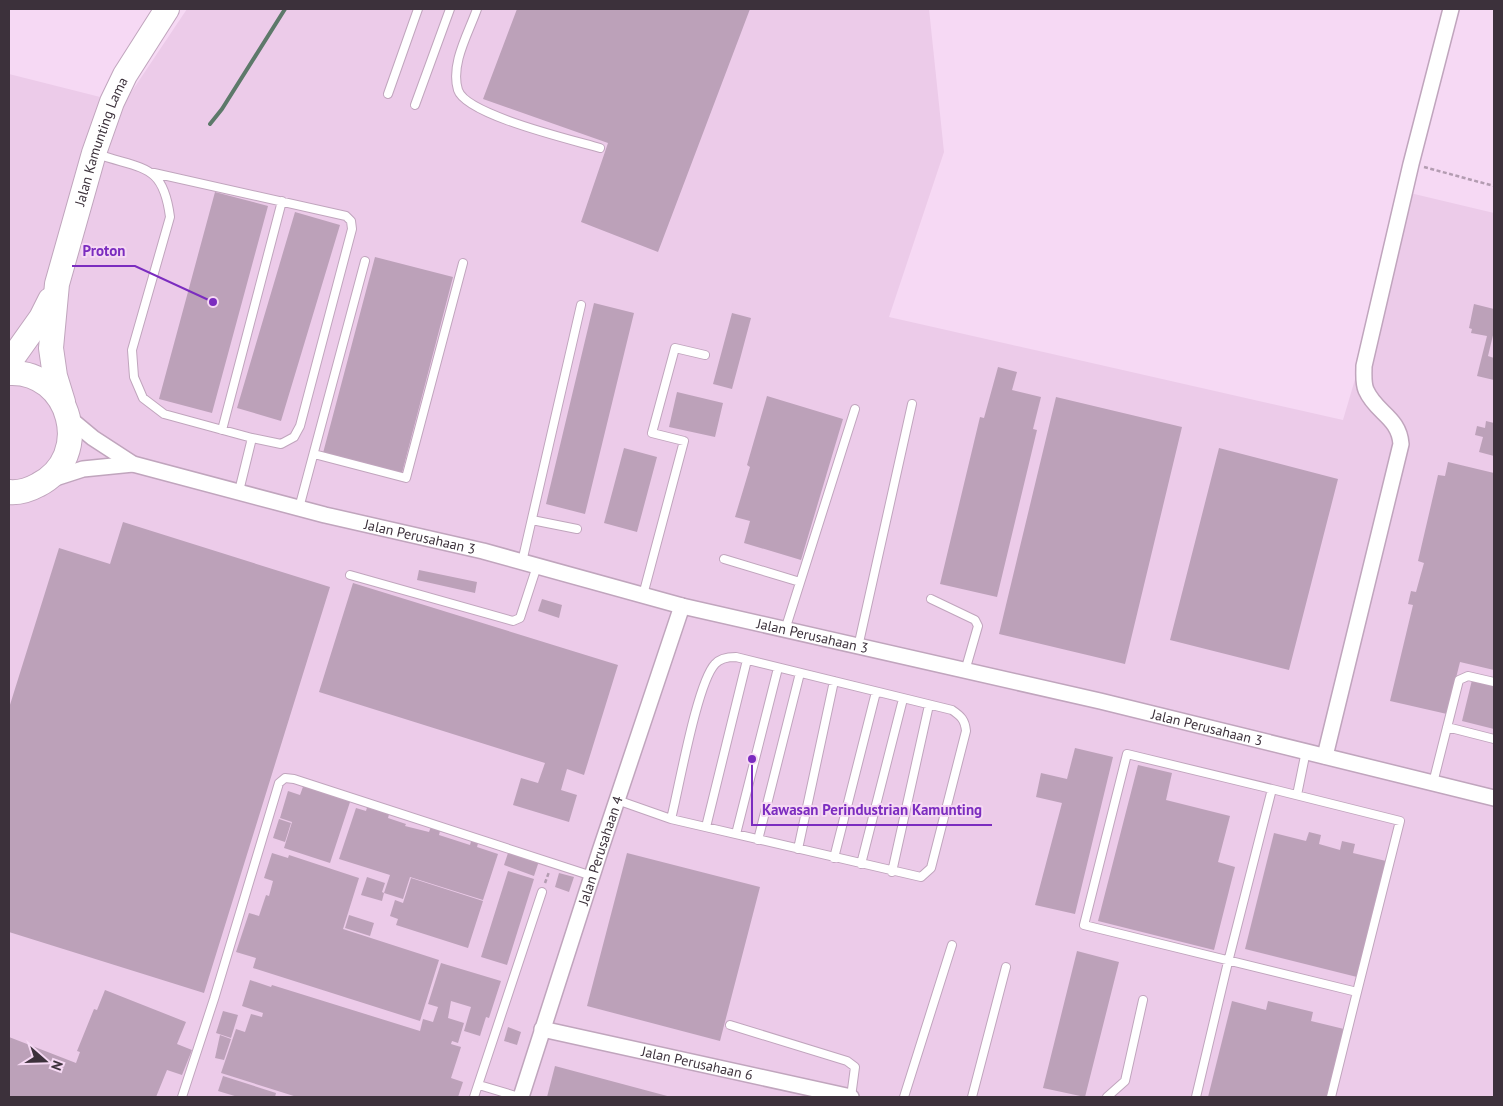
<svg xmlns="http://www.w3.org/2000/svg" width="1503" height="1106" font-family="'PT Sans',sans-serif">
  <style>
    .built { fill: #eccbe9 }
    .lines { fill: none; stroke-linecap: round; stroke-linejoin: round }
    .stream { stroke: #5d796a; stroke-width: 4 }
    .building { fill: #bca1b9 }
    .lane-casing { stroke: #c0a5bd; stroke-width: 10 }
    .street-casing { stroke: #c0a5bd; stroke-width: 18 }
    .primary-casing { stroke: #c0a5bd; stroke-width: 26 }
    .path { stroke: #b39cb1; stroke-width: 2.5; stroke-dasharray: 4 2.5; stroke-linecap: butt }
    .lane { stroke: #fff; stroke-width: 8 }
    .street { stroke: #fff; stroke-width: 15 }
    .primary { stroke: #fff; stroke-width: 24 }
    .labels { text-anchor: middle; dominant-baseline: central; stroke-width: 4; stroke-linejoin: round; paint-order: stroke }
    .street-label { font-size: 14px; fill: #3c313b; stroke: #f6d9f4 }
    .leader { fill: none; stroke: #7b2cbf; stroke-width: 2 }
    .callout-dot { fill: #7b2cbf; stroke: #f6d9f4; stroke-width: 2 }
    .callout-label { font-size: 15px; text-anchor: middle; font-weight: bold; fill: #7b2cbf; stroke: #f6d9f4; stroke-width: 4; stroke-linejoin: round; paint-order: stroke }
  </style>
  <rect width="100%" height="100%" fill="#f6d9f4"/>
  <path class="built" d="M187,9H929L944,152L889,317L1343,420L1410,193L1494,213V1097H9V74L124,103Z"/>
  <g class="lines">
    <path class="stream" d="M210,124L222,109L285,9"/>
  </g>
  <path class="building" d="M517,9H750L658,252L581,222L608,143L483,99Z
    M215,192L268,206L212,413L159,399Z
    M295,212L340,225L281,421L237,408Z
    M375,257L453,277L402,473L323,453Z
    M594,303L634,313L585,514L546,504Z
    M1474,304L1494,309V331L1488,356L1494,358V380L1477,376L1487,336L1471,333L1472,329L1469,328Z
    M732,313L751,318L732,389L713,384Z
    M998,367L1017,372L1012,390L1041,397L1033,429L1037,430L997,597L940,584L980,417L984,418Z
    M677,392L723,403L715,437L669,427Z
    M767,396L843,419L801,560L744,543L750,521L735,517L750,467L747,465Z
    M1056,397L1182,427L1125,664L999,634Z
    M1486,421L1494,423V456L1479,452L1483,437L1475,435L1477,426L1485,428Z
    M624,448L657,457L637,532L604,523Z
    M1219,448L1338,479L1289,670L1170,640Z
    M1448,462L1494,473V670L1460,662L1447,714L1390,701L1413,605L1408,604L1411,591L1416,592L1424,563L1418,561L1438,475L1445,476Z
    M123,522L330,587L204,993L9,932V708L59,548L110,564Z
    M419,570L477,582L475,593L417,580Z
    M353,583L618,665L584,775L567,769L561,790L577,795L569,822L513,805L521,778L538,783L545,763L319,692Z
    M542,599L562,605L559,618L538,611Z
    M1472,680L1494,685V729L1462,721Z
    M1075,748L1113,757L1075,914L1035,905L1062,803L1036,797L1041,773L1067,779Z
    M1138,765L1172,773L1166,800L1230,816L1218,862L1235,867L1214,950L1098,921Z
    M304,784L351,799L330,863L284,848L292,822L280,818L288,791L300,795Z
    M368,804L390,811L388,818L406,824L405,826L429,832L432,824L441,827L439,835L470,845L472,838L479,840L477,847L498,854L483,900L410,877L403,899L384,893L382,901L361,895L367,877L385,883L382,892L384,893L390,875L339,859L356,808L366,811Z
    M279,819L291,823L285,842L273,838Z
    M1309,832L1321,835L1319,844L1340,850L1342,841L1355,844L1353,853L1386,861L1357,977L1245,949L1274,833L1306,841Z
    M509,850L539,861L534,876L504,865Z
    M272,853L288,858L289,855L359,878L343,929L439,960L420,1021L253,968L256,958L236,952L249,913L259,916L266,895L269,896L273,881L264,878Z
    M627,853L760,887L720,1041L587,1006Z
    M508,871L534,879L507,965L481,957Z
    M559,873L574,877L569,892L555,887Z
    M411,878L483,901L468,948L396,925L398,919L390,916L395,900L403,903Z
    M349,915L374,923L370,936L345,928Z
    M1077,951L1119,962L1085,1097L1043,1088Z
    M441,963L501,981L489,1018L486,1017L480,1036L464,1031L471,1007L451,1001L448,1018L464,1023L458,1043L452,1041L451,1044L461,1047L451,1078L463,1082L458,1097H297L221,1073L236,1029L245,1032L251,1014L262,1017L263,1013L242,1006L250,980L271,987L272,985L420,1031L423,1019L433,1022L438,1007L428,1004Z
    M105,990L186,1022L177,1044L192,1050L182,1075L167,1070L156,1097H9V1037L76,1063L80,1052L77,1051L94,1009L97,1010Z
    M1232,1001L1266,1010L1268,1001L1313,1012L1311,1021L1344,1029L1328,1097H1208Z
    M223,1011L238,1015L231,1038L216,1033Z
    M508,1027L521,1032L517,1045L504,1041Z
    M220,1035L231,1039L224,1060L215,1058Z
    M555,1066L671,1097H547Z
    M223,1076L276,1093L275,1097H238L218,1091Z"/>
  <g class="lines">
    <g class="lane-casing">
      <path id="lane" d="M477,9C469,32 450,64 458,90C466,115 573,140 600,148
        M388,94L418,9
        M415,105L450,9
        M97,154C143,170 163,163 170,217L132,350L134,377L143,398L164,414L252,438L239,491
        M154,173L346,216L351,221L352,229L300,426L294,437L281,444L252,438
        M222,430L282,201
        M314,454L406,478L463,263
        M299,508L365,261
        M532,520L577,529
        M724,559L800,582
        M522,562L581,305
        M350,575L513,621L520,618L537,566
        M643,595L684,441L652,433L675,348L705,355
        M931,599L975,620L978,626L965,671
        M785,630L855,409
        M858,647L912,404
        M1447,727L1494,739
        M1433,783L1459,680L1468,676L1494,682
        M1272,789L1400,821L1357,992
        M1297,795L1306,751
        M617,800L671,819L921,877L931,868L966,731C965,720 961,716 952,710L736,657C728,657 720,658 715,664C697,683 679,788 671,819
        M706,827L747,660
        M736,834L778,668
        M758,840L800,673
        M798,849L834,681
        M834,858L876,692
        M861,864L903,699
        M892,872L929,705
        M730,1025L847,1061L855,1067L851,1097
        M479,1085L519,1097
        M182,1097L214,999L279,783L285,778L294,779L592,876
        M474,1097L542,892
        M904,1097L952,945
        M972,1097L1006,967
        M1107,1097L1125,1081L1143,1000
        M1196,1097L1228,962L1272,789L1127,754L1084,925L1357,992L1331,1097"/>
    </g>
    <g class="street-casing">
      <g id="street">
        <path id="s1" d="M69,418L93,438L133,464L325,515L483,551L682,606L1100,701L1494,798"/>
        <path d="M49,480L83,469L133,464"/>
        <path d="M1325,756L1401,444C1399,417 1376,413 1366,390C1363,383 1364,374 1364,366L1411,164L1451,9"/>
        <path id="s2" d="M542,1029L851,1097"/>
        <path id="s3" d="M521,1097L600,851L682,606"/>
      </g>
    </g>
    <g class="primary-casing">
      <g id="primary">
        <path d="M9,363L41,318L50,300"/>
        <path d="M9,373C71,370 94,457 38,485C29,490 20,493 9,492"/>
        <path id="s4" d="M63,402L55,376L51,348L57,284L94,153L112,102L125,75L167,9"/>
      </g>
    </g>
    <path class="path" d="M1424,167L1494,186
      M545,883L549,872"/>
    <use href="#lane" class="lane"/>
    <use href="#street" class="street"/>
    <use href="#primary" class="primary"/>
  </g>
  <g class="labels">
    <g class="street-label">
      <text stroke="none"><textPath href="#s4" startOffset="269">Jalan Kamunting Lama</textPath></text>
      <text stroke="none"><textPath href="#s1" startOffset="375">Jalan Perusahaan 3</textPath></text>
      <text stroke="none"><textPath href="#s1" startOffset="780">Jalan Perusahaan 3</textPath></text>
      <text stroke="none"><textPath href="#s1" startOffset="1185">Jalan Perusahaan 3</textPath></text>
      <text stroke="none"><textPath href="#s3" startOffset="259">Jalan Perusahaan 4</textPath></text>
      <text stroke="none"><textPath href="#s2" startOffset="159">Jalan Perusahaan 6</textPath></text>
    </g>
  </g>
  <path class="leader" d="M213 302L135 266H72M752 759L752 825H992"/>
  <g class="callout-dot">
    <circle cx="213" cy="302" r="5"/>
    <circle cx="752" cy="759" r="5"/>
  </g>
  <g class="callout-label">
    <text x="104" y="256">Proton</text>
    <text x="872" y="815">Kawasan Perindustrian Kamunting</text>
  </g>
  <rect width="1503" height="1106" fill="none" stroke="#3c313b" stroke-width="20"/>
  <g transform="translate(45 1061) rotate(110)" stroke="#f6d9f4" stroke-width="4" paint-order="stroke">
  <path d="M0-4L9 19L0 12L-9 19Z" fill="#3c313b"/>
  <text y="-8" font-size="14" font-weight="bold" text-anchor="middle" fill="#3c313b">N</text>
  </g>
</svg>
